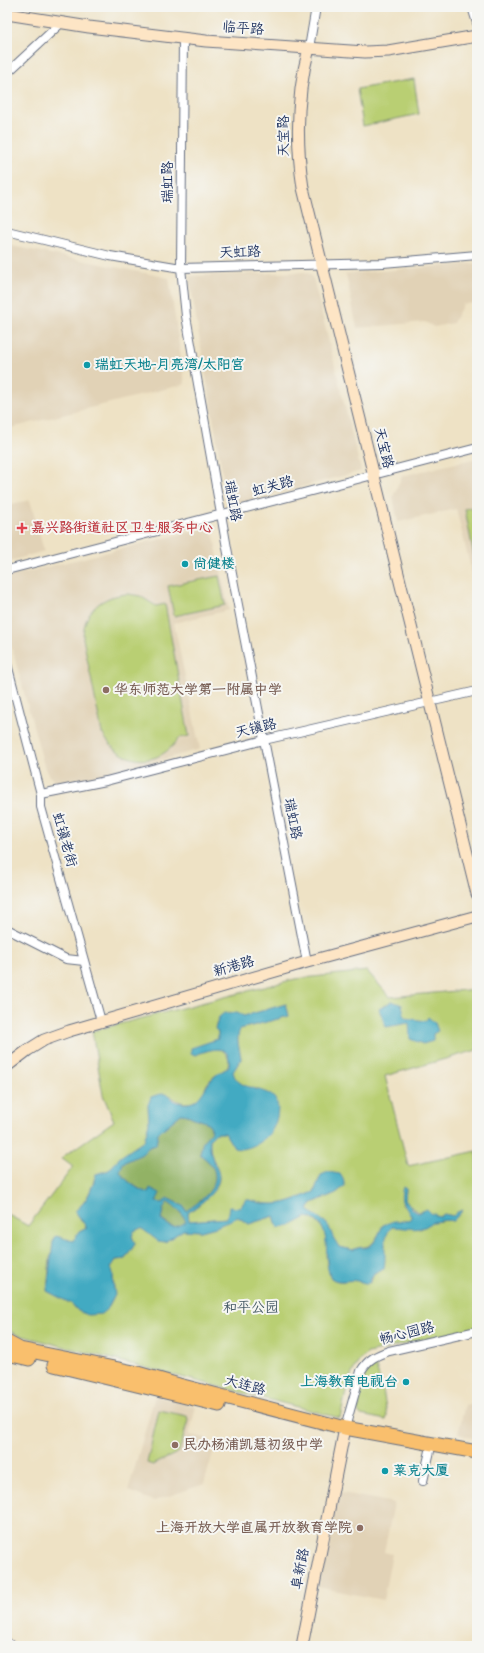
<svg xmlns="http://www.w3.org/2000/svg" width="484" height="1653" font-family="'Indie Flower','LXGW WenKai TC',sans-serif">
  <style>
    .built { fill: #e1d2b6 }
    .green { fill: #b9cf73; stroke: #6a7f68; fill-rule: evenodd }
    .forest { fill: #92b265; stroke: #567062 }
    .water { fill: #43aac2; stroke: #2f6c90; fill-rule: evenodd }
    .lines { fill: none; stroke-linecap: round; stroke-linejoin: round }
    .street-casing { stroke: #656e82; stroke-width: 10 }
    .secondary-casing { stroke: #656e82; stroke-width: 13 }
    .primary-casing { stroke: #656e82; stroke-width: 15 }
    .street { stroke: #fff; stroke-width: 8 }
    .secondary { stroke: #fde5c5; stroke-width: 11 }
    .primary { stroke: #f9bf6d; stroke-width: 13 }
    .culture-dot { fill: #0f9aa8; stroke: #f6f6f2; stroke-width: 1.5 }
    .health-dot { fill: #e0444e; stroke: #f6f6f2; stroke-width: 1.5 }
    .education-dot { fill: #8d6e63; stroke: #f6f6f2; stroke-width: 1.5 }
    .labels { text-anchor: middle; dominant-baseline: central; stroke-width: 4; stroke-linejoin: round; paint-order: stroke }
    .street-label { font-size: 14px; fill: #1b2f5e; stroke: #f6f6f2 }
    .culture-label { font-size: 14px; font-weight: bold; fill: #0d838f; stroke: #f6f6f2; text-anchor: start }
    .health-label { font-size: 14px; font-weight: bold; fill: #be3a42; stroke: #f6f6f2; text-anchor: start }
    .education-label { font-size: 14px; font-weight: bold; fill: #785e54; stroke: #f6f6f2; text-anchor: start }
    .park-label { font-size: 14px; fill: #425763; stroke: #f6f6f2 }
  </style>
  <rect width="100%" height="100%" fill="#f6f6f2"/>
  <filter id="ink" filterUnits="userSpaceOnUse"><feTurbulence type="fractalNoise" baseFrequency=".025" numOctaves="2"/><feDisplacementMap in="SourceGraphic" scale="8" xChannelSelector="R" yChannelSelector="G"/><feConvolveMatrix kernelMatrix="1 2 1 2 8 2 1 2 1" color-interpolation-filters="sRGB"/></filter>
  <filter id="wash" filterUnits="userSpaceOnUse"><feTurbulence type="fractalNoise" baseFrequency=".012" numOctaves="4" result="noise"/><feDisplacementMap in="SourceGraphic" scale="16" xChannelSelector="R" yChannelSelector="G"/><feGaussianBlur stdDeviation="0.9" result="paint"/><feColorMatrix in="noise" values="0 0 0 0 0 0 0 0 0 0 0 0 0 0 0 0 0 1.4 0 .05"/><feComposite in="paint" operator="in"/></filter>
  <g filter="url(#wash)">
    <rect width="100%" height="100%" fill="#eee2c5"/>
    <path class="built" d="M7,245L169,278L185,384L7,429Z
      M477,263V303L463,304L453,323L434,327L425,322L357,328L346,274Z
      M305,272L311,275L313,278L361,471L228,506L189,276Z
      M477,458V593L456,509L398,522L393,497L402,476Z
      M30,500L44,551L7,562V505Z
      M205,528L212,532L214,537L229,610L174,623L200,749L68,786H58L45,769L7,630V580L11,576Z
      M155,1396L196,1406L189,1435L206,1438L213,1453L204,1484L154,1501L128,1491Z
      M477,1402V1439L458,1434L465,1405Z
      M337,1492L394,1503L384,1552L392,1554L383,1600L318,1587Z"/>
    <path class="green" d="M414,79L419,114L363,126L357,89Z
      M477,506V572L465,509Z
      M219,576L225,605L174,616L168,586Z
      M129,594L140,596L156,606L165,604L189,736L179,738C157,770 120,765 102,733L83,638C83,611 102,595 129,594Z
      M367,971L390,997L477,989V1050L385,1076L408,1166L477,1151V1327L368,1353C348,1367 346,1395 340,1418L15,1334L7,1329V1214L28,1226L73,1167L61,1158L114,1121L103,1095L92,1031L295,979ZM286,1004L289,1016L240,1029C235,1041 240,1048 241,1059C238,1063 235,1067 233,1071C231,1082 250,1089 258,1089L244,1149L234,1148L225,1133H216L210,1139C208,1158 218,1163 219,1178C220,1190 196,1207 188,1213L189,1221L227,1218L240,1208L246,1199C277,1209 285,1203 314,1192L321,1175L345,1186L336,1193L312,1203L308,1210L326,1223L329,1227L332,1237L339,1247L353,1250C360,1246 362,1248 368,1246C375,1244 380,1231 383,1225L403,1220L408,1221L412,1218L409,1212L402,1205L406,1189L405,1200C418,1216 423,1212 440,1217L444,1214L453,1216L457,1212L463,1210L453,1221C444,1219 439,1222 431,1222L421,1229L405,1227H392C391,1228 389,1230 387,1232C384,1237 384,1261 383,1269L374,1273L371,1282C364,1284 362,1281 355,1280C346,1280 339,1284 331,1278C329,1272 326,1263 326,1256C326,1253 327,1250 327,1247C328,1234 320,1220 307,1217L278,1228L274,1216L249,1224L238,1217L216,1227L201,1231L183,1230L165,1242L141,1228L134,1231L132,1236L135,1244L125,1259L116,1260L111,1268C113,1271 115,1293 114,1296C113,1300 110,1305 108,1308L78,1311L72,1304L47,1291L50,1257L67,1239L73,1242L79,1232L87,1228L75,1211C88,1201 91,1189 96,1174L109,1170L121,1157L144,1141L149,1123L148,1105L170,1095C179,1104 193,1107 202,1095C205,1092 205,1087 207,1084C212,1076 220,1073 227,1068L229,1061C224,1042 209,1050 195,1055L206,1043L218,1039V1032L215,1028L217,1022L229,1012L244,1016Z
      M375,1364L383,1389L387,1416L386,1420L361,1415L358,1412L365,1372L368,1368Z
      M159,1410L187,1416L188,1420L179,1452L153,1465L147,1463Z"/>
    <path class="forest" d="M181,1114C188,1114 191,1117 197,1119C206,1122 210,1122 212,1131L203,1141L200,1154C204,1158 209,1161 212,1166C224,1185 200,1202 186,1211L183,1206L167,1198L163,1203L156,1202L150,1189L148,1193C138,1189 126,1181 120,1172L123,1163L142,1154L149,1147L156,1145L158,1133Z
      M167,1202C176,1208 182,1213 187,1222C174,1228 173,1229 161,1219L163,1209Z"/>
    <path class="water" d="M392,1001L402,1005L405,1018L426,1021L428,1017L435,1023L438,1031L433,1034V1041L423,1044L410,1039L409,1023L386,1027L379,1009Z
      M286,1004L289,1016L240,1029C235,1041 240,1048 241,1059L233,1072C239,1098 285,1080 277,1117C274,1130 269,1136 258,1143C250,1148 243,1150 234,1148L225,1133H216L210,1139C209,1151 212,1158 217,1169C226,1187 201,1203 188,1213L189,1221L227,1218L229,1207L240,1208L246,1199C276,1209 286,1203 314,1192L321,1175L328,1172L340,1174L343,1179L345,1186L336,1193L312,1203L308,1210L326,1223L329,1227L333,1237L339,1247L353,1250C360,1246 362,1249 368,1247C376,1244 380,1231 383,1225L394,1221H408L412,1218C406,1204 398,1206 403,1187L406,1189L405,1200L413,1210L418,1213L427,1209L432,1214L434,1213L436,1216L440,1217L444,1214L453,1216L457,1212L463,1210L453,1221C444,1219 439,1222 431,1222C423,1233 405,1227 392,1227C381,1238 387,1253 384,1268L374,1273L369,1283C364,1284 361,1281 357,1281C347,1279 340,1284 331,1278C321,1259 336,1224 307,1217L292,1225L278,1228L274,1216L249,1224L238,1217L216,1227L201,1231L183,1230L165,1242L158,1241L141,1228L134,1231L132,1236L135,1244L125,1259L116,1260L111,1267L113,1273V1283L115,1295L108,1308L101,1314L88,1315L78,1311L72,1304L47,1291L53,1242L56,1236L73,1241L79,1232L87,1228L75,1211C88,1201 92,1189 96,1174L109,1170L120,1157L144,1141L149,1123L148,1105L151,1097C175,1088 167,1102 182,1103C201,1106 203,1087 214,1077C218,1072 225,1071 229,1066C232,1041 208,1050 195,1055L191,1053V1048L218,1039V1032L215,1029L219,1017L224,1013H237L244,1016ZM181,1114C188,1114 191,1117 197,1119C206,1122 210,1122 212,1131L203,1141L200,1154C204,1158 209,1161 212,1166C224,1185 200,1202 186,1211L183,1206L167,1198L163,1203L156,1202L160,1193L150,1188L148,1193C138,1190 126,1181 120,1172L123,1163L142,1154L149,1147L156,1145L158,1133ZM167,1202C176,1207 183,1213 186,1222C174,1228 172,1229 161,1220L163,1209Z"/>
  </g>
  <g filter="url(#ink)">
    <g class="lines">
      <g class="street-casing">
        <path id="street" d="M472,7L477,23
          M183,38L181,268L186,316L227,548L307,962
          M309,48L316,7
          M7,73L61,23
          M7,231L110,256L181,268L383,263L477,255
          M7,570L477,448
          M7,664L41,794V807L101,1021
          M41,794L106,781L264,740L477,691
          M7,929L66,959L84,961
          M345,1428L361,1371C368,1359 377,1355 389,1351L477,1331
          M423,1481L430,1451
          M7,1643L14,1646"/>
      </g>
      <g class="secondary-casing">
        <path id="secondary" d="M7,14L89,27L206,41L365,52L388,51L477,36
          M309,48C297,93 296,143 303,188L477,894
          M7,1066L28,1050L44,1040L69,1031L307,962L477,916
          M302,1646L345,1428"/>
      </g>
      <g class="primary-casing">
        <path id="primary" d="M7,1342L20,1349L134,1372L179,1385L345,1428L477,1452
          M7,1354L29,1359
          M54,1365L219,1405"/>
      </g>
      <use href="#street" class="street"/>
      <use href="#secondary" class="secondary"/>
      <use href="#primary" class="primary"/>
    </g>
  </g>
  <g class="culture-dot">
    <circle cx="87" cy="365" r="4"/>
    <circle cx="185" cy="564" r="4"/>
    <circle cx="406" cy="1382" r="4"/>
    <circle cx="385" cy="1471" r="4"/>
  </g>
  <path class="health-dot" d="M20 522h4v4h4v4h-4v4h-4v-4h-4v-4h4z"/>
  <g class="education-dot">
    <circle cx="106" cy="690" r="4"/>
    <circle cx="175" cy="1445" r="4"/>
    <circle cx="360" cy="1528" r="4"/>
  </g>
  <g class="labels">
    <g class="street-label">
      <text transform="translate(243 29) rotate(4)">临平路</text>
      <text transform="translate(284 136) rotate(-90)">天宝路</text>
      <text transform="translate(168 182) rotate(-90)">瑞虹路</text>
      <text transform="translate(240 253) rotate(-2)">天虹路</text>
      <text transform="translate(383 448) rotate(76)">天宝路</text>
      <text transform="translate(273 487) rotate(-15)">虹关路</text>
      <text transform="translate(232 501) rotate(80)">瑞虹路</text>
      <text transform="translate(256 729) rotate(-14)">天镇路</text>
      <text transform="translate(292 819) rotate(79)">瑞虹路</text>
      <text transform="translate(64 840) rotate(74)">虹镇老街</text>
      <text transform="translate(234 967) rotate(-16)">新港路</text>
      <text transform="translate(407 1334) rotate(-14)">畅心园路</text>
      <text transform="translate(245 1386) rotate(15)">大连路</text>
      <text transform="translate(301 1569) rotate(-79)">阜新路</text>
    </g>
    <g class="culture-label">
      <text x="95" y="365">瑞虹天地-月亮湾/太阳宫</text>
      <text x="193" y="564">尚健楼</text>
      <text x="398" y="1382" text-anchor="end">上海教育电视台</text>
      <text x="393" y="1471">莱克大厦</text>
    </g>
    <g class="health-label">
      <text x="31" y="528">嘉兴路街道社区卫生服务中心</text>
    </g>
    <g class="education-label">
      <text x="114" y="690">华东师范大学第一附属中学</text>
      <text x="183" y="1445">民办杨浦凯慧初级中学</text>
      <text x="352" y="1528" text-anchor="end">上海开放大学直属开放教育学院</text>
    </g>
    <g class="park-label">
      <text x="251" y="1308">和平公园</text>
    </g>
  </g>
  <rect width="484" height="1653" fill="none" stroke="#f6f6f2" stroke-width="24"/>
</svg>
